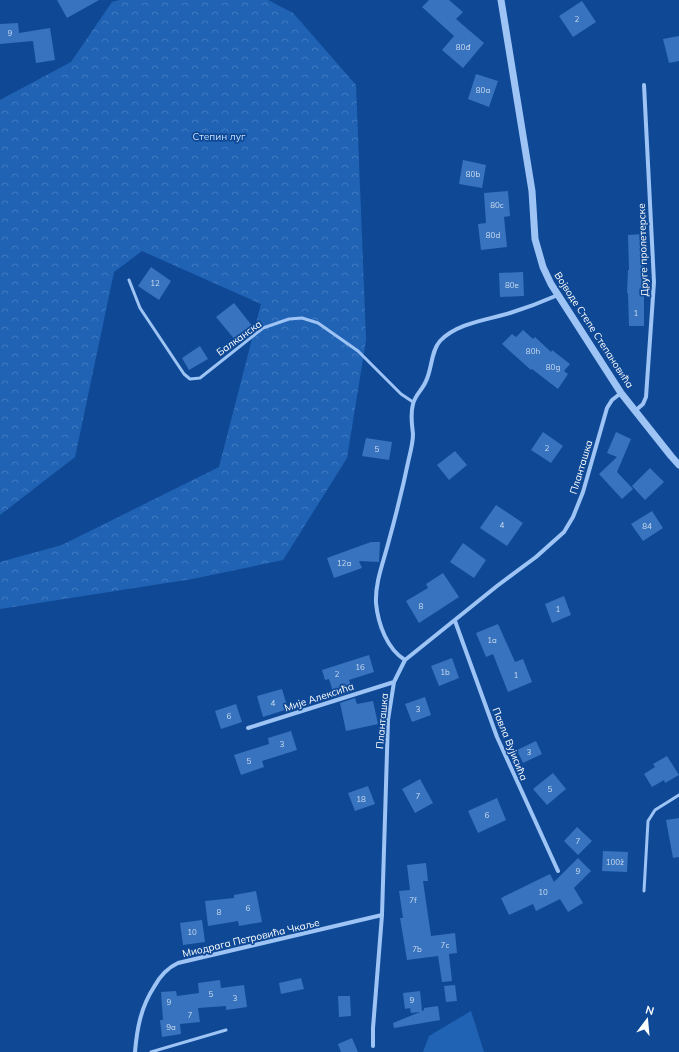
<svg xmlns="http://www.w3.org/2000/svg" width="679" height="1052" font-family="Mulish,sans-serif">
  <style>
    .grass { fill: #2063b5 }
    .forest { fill: url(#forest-crowns) }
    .building { fill: #3773be }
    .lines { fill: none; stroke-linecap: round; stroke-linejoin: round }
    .service { stroke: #9dc4f4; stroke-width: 3 }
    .minor { stroke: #9dc4f4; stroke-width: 4 }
    .tertiary { stroke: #9dc4f4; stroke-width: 7 }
    .labels { text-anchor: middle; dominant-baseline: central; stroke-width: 3.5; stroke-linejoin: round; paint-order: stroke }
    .number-label { font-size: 8px; fill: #cddcef }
    .park-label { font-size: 10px; fill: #c5dffe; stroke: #0f4996 }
    .street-label { font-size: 10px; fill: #fff; stroke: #0f4996 }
  </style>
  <defs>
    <pattern id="forest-crowns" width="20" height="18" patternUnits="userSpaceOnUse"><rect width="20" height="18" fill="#2063b5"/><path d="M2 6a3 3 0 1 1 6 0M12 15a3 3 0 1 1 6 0" fill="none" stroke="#417ac0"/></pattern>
  </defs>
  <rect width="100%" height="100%" fill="#0f4996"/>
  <path class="grass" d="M471,1011L484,1052H423L429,1036Z"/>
  <path class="forest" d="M120,0H268L293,13L356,85L366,340L347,458L283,560L192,579L0,609V562L62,545L219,467L261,304L142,251L114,272L75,457L0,515V100L71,62L112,2Z"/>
  <path class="building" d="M57,0H99L67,18Z
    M429,0H449L463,12L456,19L484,43L463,68L442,50L454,36L422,7Z
    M582,1L596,22L573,37L559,16Z
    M18,23L19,33L50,28L55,60L36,63L33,41L0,44V24Z
    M679,36V61L669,63L663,39Z
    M476,74L498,81L489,107L468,99Z
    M463,160L486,165L482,188L459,184Z
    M508,191L510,216L504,217L507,247L481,250L478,224L486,223L484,193Z
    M642,234L643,270H644V326H629L628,293H627L628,270H629L628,235Z
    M151,267L171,281L159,300L138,286Z
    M523,272L524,296L500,297L499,273Z
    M234,303L253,327L236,341L216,317Z
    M523,330L533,339L535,337L551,352L552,350L570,364L564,371L568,374L558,389L532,369L531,370L502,344L512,334L516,337Z
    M200,346L208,359L189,370L182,358Z
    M543,432L563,446L551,463L531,450Z
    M616,432L631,439L617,472L633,489L622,499L599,474L617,457L607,453Z
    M366,438L392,442L389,460L362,456Z
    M455,451L467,465L449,480L437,465Z
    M650,468L664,482L645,500L632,486Z
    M496,505L523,523L507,546L480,528Z
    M652,511L663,528L643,541L631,524Z
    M371,542H380L379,562L359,561L362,568L334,578L327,558Z
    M463,543L486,560L474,578L450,562Z
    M443,573L459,597L419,623L406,601L428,588L426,584Z
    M564,596L571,615L552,623L545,604Z
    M498,624L515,662L523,659L532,682L508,692L493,654L486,657L476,633Z
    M369,655L374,672L349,680L353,691L339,696L338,693L334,695L329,679L325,680L322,670Z
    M452,658L459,678L439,686L431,666Z
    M282,689L288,709L263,717L257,696Z
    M425,697L431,715L412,722L405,704Z
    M355,698L357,704L373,701L378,724L346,731L340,703Z
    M236,704L242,722L221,729L215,711Z
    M291,731L297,750L262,761L264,767L241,775L234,755L269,744L268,738Z
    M536,741L542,754L523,763L517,750Z
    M667,756L679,775L665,783L664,780L652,787L644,774L655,767L653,764Z
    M553,773L566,789L547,805L533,789Z
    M420,779L433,803L415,813L402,789Z
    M368,786L375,804L355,811L348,793Z
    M497,798L506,820L478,833L468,811Z
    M679,818V857L673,858L666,820Z
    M577,827L592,841L578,855L564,841Z
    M603,851L628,852L627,872L602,871Z
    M578,858L591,871L574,888L583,903L568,912L560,899L536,911L533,904L509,915L501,898L550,874L554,882Z
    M426,863L428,881H423L431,936L455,933L457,953L449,954L452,981L442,982L438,956L407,960L400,918H403L399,891L410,890L407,865Z
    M256,891L262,922L239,926L238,921L208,926L205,901L234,898V895Z
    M202,920L205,942L183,945L180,923Z
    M301,978L304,989L281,994L279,983Z
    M220,980L221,988L244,985L247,1007L226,1010V1006L198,1008L200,1022L180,1024L181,1034L162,1037L160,1020H163L161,992L176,991L177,996L199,993L198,983Z
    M455,985L457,1001L446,1002L444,986Z
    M420,991L422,1011L424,1010V1008L438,1006L440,1020L394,1028L393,1023L420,1012L411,1013L410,1008L405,1009L403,993Z
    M338,996H350L351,1016L339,1017Z
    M352,1038L358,1052H341L338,1044Z"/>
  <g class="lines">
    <path class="service" d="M129,280L140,308L184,374L190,379L200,378L263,328L289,319L302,318L318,323L358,351L401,394L413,402
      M644,891L648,821L655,810L679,795
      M151,1052L226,1030"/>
    <path class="minor" d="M635,411L643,404L646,397L654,282L644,85
      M455,621L497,737L558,871
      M405,660C387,649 378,624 376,603C375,583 383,563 388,544C396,515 403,487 409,458C411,450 413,442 413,434C412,424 410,415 413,404C415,395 423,389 426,381C432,369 431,351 440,341C457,323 487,320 510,313C526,308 542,302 558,295
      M248,728L394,682
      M373,1046V1028L382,915L388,720L394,682L405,660L497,586L536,557L564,532L573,517L583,492L607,408L612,400L621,393
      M135,1052C137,1028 141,1007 154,987C160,976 167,968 178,963L382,915"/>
    <path class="tertiary" d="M501,0L532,191L535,239L543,267L551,284L621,393L671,456L679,465"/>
  </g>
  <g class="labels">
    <g class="number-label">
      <text x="577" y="19">2</text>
      <text x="10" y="33">9</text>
      <text x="463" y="47">80đ</text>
      <text x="483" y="90">80a</text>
      <text x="473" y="174">80b</text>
      <text x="497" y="205">80c</text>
      <text x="493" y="235">80d</text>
      <text x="155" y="283">12</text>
      <text x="512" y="285">80e</text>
      <text x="636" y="313">1</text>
      <text x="533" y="351">80h</text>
      <text x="553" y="367">80g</text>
      <text x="547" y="448">2</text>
      <text x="377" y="449">5</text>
      <text x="502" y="525">4</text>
      <text x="647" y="526">84</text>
      <text x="344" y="563">12a</text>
      <text x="421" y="606">8</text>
      <text x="558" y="609">1</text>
      <text x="492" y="640">1a</text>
      <text x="360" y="667">16</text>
      <text x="445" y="672">1b</text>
      <text x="337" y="674">2</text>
      <text x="516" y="675">1</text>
      <text x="273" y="703">4</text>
      <text x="418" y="709">3</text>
      <text x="229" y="716">6</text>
      <text x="282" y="744">3</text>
      <text x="529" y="752">3</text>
      <text x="249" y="761">5</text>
      <text x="550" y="789">5</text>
      <text x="418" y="796">7</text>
      <text x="361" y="799">18</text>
      <text x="487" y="815">6</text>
      <text x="578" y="841">7</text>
      <text x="615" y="862">100ž</text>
      <text x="578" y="871">9</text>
      <text x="543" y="892">10</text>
      <text x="413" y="900">7f</text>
      <text x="248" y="908">6</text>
      <text x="219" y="912">8</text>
      <text x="192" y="932">10</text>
      <text x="445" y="945">7c</text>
      <text x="417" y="949">7b</text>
      <text x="211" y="994">5</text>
      <text x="235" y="998">3</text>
      <text x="412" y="1000">9</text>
      <text x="169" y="1002">9</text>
      <text x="190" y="1015">7</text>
      <text x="171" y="1027">9a</text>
    </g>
    <g class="park-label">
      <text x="219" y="136">Степин луг</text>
    </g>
    <g class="street-label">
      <text transform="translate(643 250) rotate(-92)">Друге пролетерске</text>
      <text transform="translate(594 330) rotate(57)">Војводе Степе Степановића</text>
      <text transform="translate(239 338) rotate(-36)">Балканска</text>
      <text transform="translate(581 467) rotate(-73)">Планташка</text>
      <text transform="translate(319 697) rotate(-18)">Мије Алексића</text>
      <text transform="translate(382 721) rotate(-85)">Планташка</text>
      <text transform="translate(510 744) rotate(68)">Павла Вујисића</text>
      <text transform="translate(251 938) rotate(-13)">Миодрага Петровића Чкаље</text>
    </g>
  </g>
  <g transform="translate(647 1020) rotate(16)" stroke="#0f4996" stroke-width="3" paint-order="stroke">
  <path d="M0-3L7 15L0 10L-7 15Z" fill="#ffffff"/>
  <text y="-6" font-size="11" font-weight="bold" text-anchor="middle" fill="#ffffff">N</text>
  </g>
</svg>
